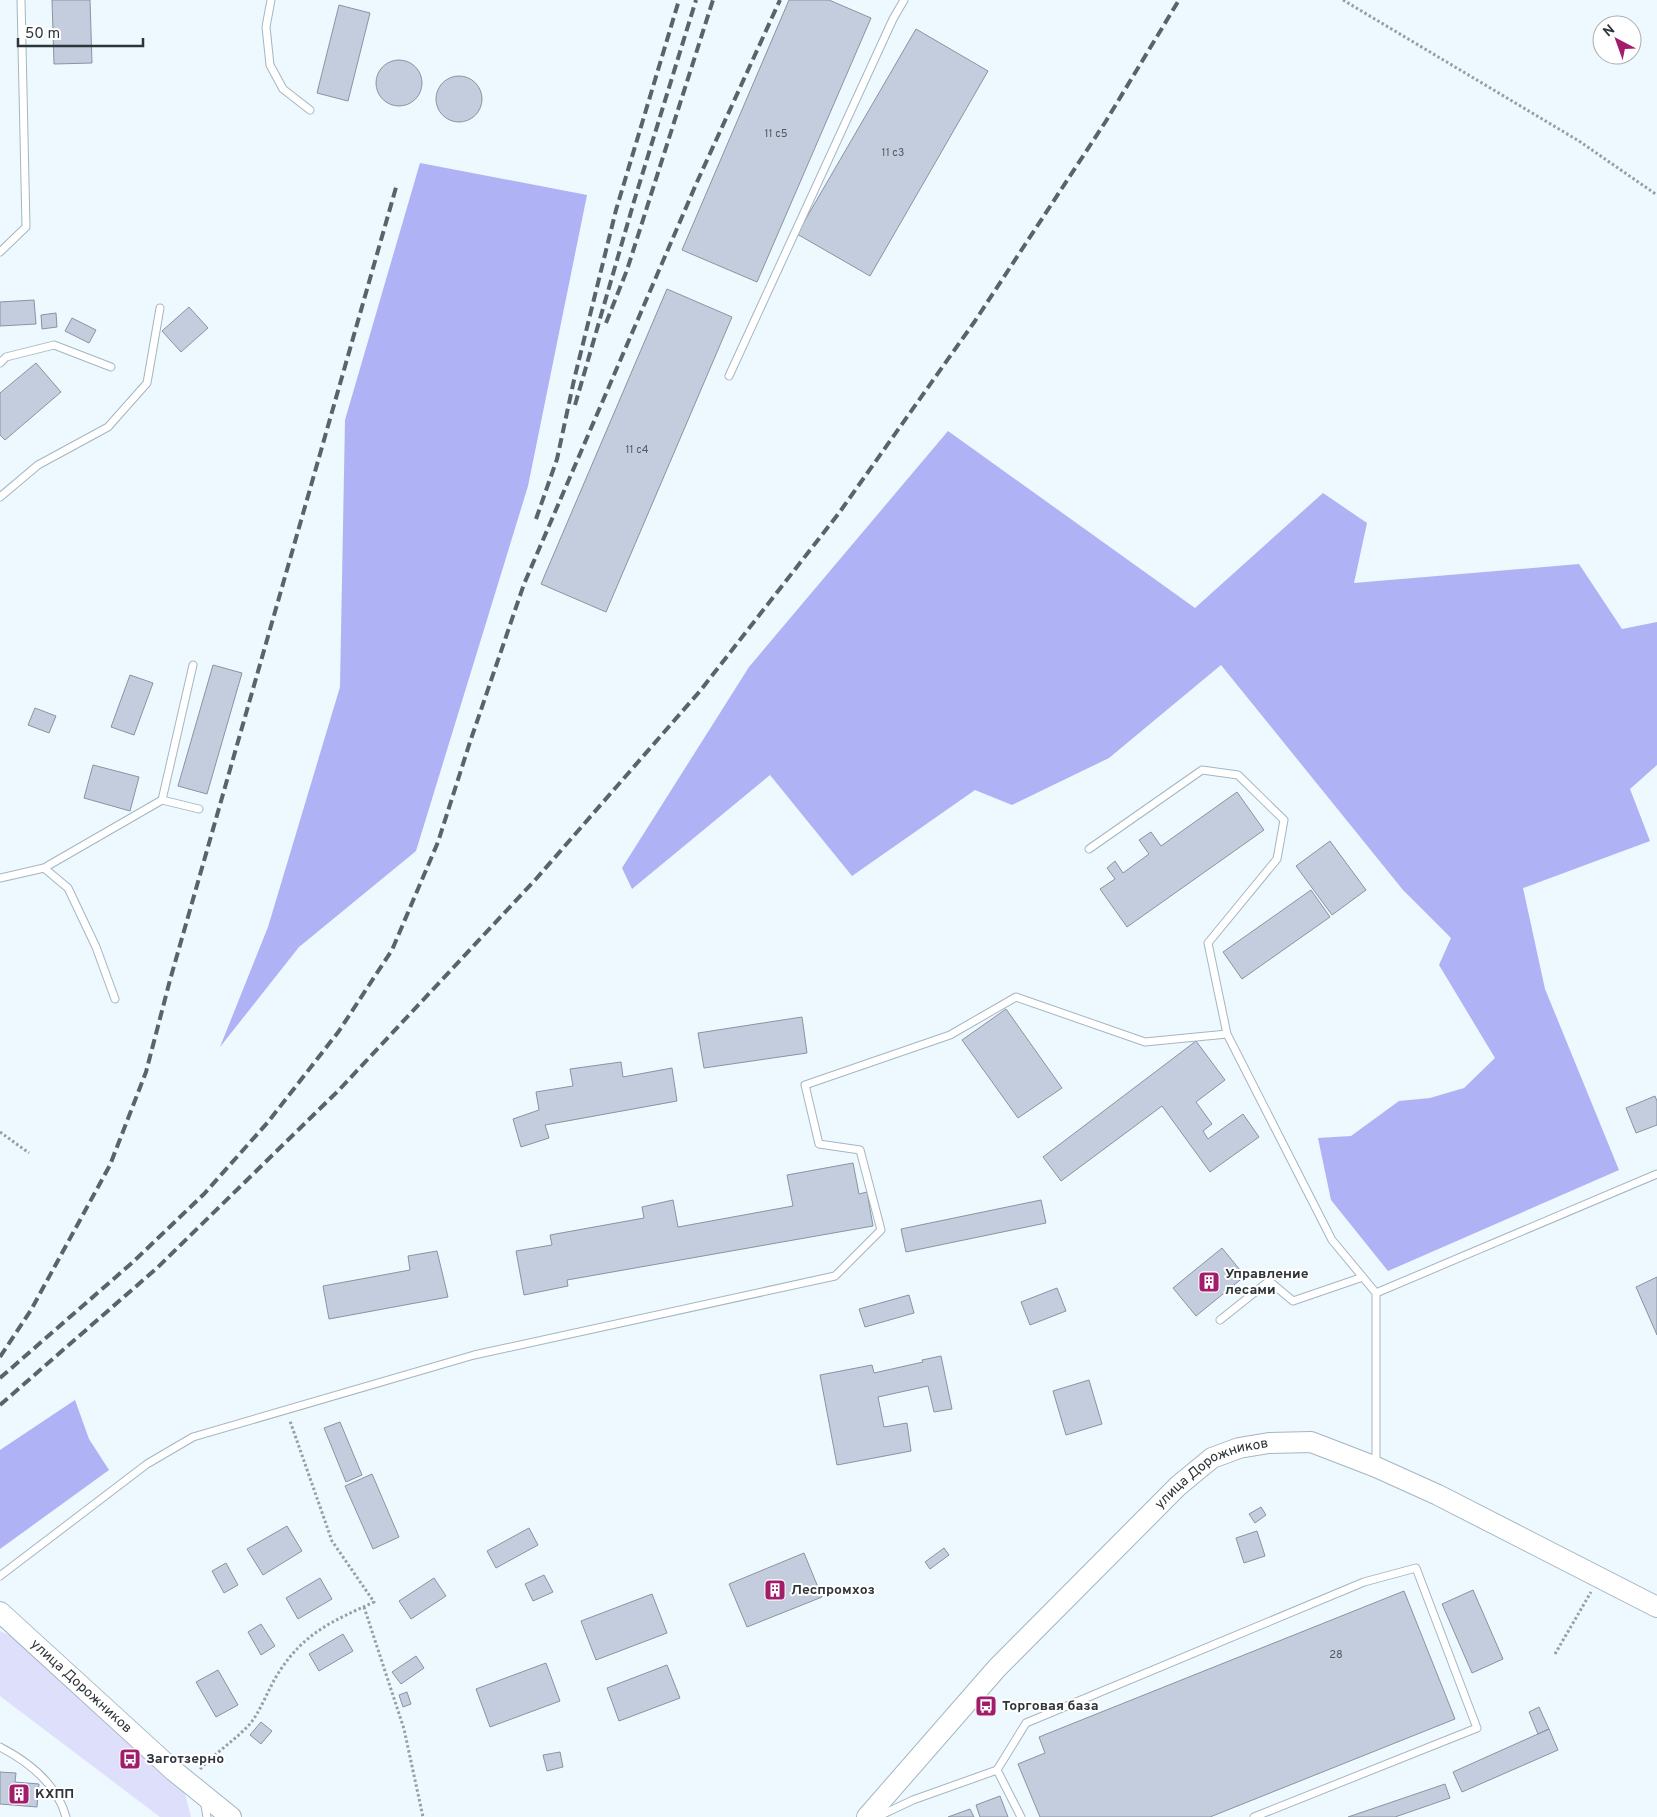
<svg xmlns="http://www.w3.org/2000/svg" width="1657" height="1817" font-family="Overpass,sans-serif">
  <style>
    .green { fill: #dee0fb }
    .forest { fill: #afb2f4 }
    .building { fill: #c3cddd; stroke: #8a93a2 }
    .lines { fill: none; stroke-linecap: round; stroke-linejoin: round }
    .lane-casing { stroke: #a5b6c1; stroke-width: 9 }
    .secondary-casing { stroke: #a5b6c1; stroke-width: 22 }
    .path { stroke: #959fa4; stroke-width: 3; stroke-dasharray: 2.5 2.5; stroke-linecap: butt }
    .lane { stroke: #fff; stroke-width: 7 }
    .secondary { stroke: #fff; stroke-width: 20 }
    .rail { stroke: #5b6368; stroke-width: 4; stroke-dasharray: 10 5; stroke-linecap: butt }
    .labels { text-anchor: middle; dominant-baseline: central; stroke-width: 4; stroke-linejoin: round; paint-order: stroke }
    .number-label { font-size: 11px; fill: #535b62 }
    .poi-label { font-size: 14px; font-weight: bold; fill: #2e3539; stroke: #fff; text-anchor: start }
    .street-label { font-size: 14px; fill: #2e3539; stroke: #fff }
  </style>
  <rect width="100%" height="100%" fill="#edf8ff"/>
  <path class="green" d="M0,1631L25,1643L183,1786L191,1817H160L0,1696Z"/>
  <path class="forest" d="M420,163L587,195L528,486L416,851L299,947L220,1047L268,927L340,687L345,420Z
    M948,431L1195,608L1323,493L1367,523L1354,583L1579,564L1622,629L1657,622V765L1630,789L1650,841L1523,888L1545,989L1619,1170L1388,1271L1331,1200L1318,1138L1351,1136L1399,1101L1430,1098L1464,1088L1495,1058L1439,965L1451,938L1403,890L1221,665L1109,758L1012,805L975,790L852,876L770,775L632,889L622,868L749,667Z
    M75,1400L89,1439L109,1470L0,1549V1450Z"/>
  <path class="building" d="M52,0H90L92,63L54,64Z
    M789,0H829L871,18L757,282L682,250Z
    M339,5L370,13L348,101L317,93Z
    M916,29L988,71L870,276L797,234Z
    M376 83a23 23 0 1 1 46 0a23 23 0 1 1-46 0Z
    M436 99a23 23 0 1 1 46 0a23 23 0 1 1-46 0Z
    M667,289L732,317L606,612L541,584Z
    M34,300L36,324L0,326V302Z
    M189,307L208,328L181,352L162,331Z
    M56,313L57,327L42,329L41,315Z
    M72,318L96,330L89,343L65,331Z
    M36,363L61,392L5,440L0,435V393Z
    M213,665L242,673L207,794L178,786Z
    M130,675L153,683L134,735L111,727Z
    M35,708L56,716L49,733L28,725Z
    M93,765L139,777L130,811L84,798Z
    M1237,792L1264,830L1127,927L1100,889L1115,879L1107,868L1115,861L1123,873L1149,854L1139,840L1151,832L1161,846Z
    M1330,841L1366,890L1332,915L1296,866Z
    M1311,890L1330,917L1242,979L1223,952Z
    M1006,1009L1062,1088L1018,1118L962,1040Z
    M802,1017L807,1053L704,1068L698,1033Z
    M1196,1041L1225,1080L1196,1102L1212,1124L1203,1131L1208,1139L1243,1114L1259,1137L1210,1172L1162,1106L1061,1181L1043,1157Z
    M621,1062L623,1077L672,1068L677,1101L545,1125L549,1138L521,1147L513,1119L539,1110L536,1092L573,1086L570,1069Z
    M1655,1096L1657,1101V1125L1636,1133L1626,1108Z
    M853,1163L859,1194L867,1192L873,1226L567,1280L568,1286L524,1295L516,1251L552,1245L550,1235L644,1218L642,1207L673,1200L678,1227L793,1206L787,1175Z
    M1041,1200L1046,1223L906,1252L901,1229Z
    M1222,1248L1245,1276L1196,1316L1173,1288Z
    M437,1251L448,1297L329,1319L323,1286L410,1270L408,1256Z
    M1657,1277V1335L1636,1287Z
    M1057,1288L1066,1311L1030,1325L1021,1302Z
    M909,1295L914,1313L865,1327L859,1309Z
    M941,1356L952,1409L934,1412L928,1386L878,1397L884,1427L907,1423L911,1451L837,1465L820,1375L872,1365L874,1373L923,1362L922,1360Z
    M1089,1380L1102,1424L1066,1435L1053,1391Z
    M340,1422L362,1475L346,1482L324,1428Z
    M372,1474L399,1537L373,1549L345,1486Z
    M1261,1507L1266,1515L1255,1523L1249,1514Z
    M287,1526L302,1551L263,1575L247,1549Z
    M529,1528L538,1545L496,1568L487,1551Z
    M1257,1531L1265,1556L1244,1563L1236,1538Z
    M944,1548L949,1555L930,1569L925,1562Z
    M804,1553L822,1597L747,1627L729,1584Z
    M226,1563L238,1585L224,1593L212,1571Z
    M544,1575L553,1592L533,1601L525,1584Z
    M320,1578L332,1599L298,1619L286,1598Z
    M434,1578L446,1596L411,1619L399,1601Z
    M1473,1590L1503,1659L1472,1673L1442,1604Z
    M1404,1591L1455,1719L1210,1817H1040L1018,1764L1045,1753L1039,1737Z
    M652,1594L667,1633L596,1660L581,1621Z
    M261,1624L275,1646L261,1655L248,1632Z
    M343,1634L353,1651L319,1671L309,1654Z
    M416,1656L424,1668L401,1684L392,1672Z
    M546,1663L560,1701L490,1727L476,1689Z
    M667,1665L680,1698L619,1721L607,1688Z
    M218,1670L238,1705L216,1717L196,1682Z
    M407,1692L411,1704L403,1707L399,1695Z
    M1539,1707L1549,1729L1538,1734L1529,1712Z
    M261,1722L272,1731L261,1744L250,1735Z
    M1549,1729L1558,1750L1462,1792L1453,1772Z
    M560,1752L563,1767L547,1771L543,1755Z
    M0,1772L16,1773L15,1782L39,1784L37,1807L0,1804Z
    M1445,1784L1450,1798L1395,1817H1348Z
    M1000,1796L1008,1817H980L976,1805Z
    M970,1809L974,1817H948Z"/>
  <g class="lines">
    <g class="lane-casing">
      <path id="lane" d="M271,0L266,27L270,65L283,89L310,110
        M0,252L26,227L21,0
        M0,363L6,357L54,345L111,367
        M729,376L893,19L904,0
        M0,497L38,465L108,427L147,383L160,308
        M162,800L193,665
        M1089,849L1202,770L1238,775L1284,820L1277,859L1208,943L1227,1034
        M44,868L162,800L199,809
        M0,878L44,868L68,888L96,947L115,999
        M1220,1320L1269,1281L1293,1301L1363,1277
        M1376,1465V1293L1657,1174
        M0,1576L147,1464L193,1437L474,1355L835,1276L881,1230L860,1150L819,1144L805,1085L950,1035L1016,997L1145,1042L1227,1034L1332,1240L1376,1293
        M0,1747C29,1762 57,1784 66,1817
        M997,1770L1026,1723L1364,1582L1416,1568L1477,1728L1254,1817
        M204,1800L207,1817
        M877,1817L913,1800L997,1770L1021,1817"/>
    </g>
    <g class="secondary-casing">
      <g id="secondary">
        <path id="s1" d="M0,1612L174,1771L231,1817"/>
        <path id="s2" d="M867,1817L997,1668L1178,1486L1212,1458L1239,1448L1269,1443L1311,1442L1376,1467L1438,1495L1657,1607"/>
      </g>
    </g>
    <path class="path" d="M1343,0L1579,141L1657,195
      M0,1132L29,1153
      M364,1607L404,1729L423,1817
      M1555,1654L1591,1592
      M200,1769C215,1753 234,1741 249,1725C260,1713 269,1687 279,1672C305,1632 333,1621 374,1602L332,1541L290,1421"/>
    <use href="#lane" class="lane"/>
    <use href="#secondary" class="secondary"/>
    <path class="rail" d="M606,323L627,270L713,0
      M575,405L635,198L696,0
      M536,519L557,459L574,380L616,210L679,0
      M0,1357L31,1310L110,1165L146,1072L170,980L397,184
      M0,1378L133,1262L204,1194L268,1122L339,1031L392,950L438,842L470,742L524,584L697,182L780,0
      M0,1405L157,1268L339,1090L536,879L700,691L839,513L975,321L1106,121L1179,0"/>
  </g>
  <defs>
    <g id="building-square" transform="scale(1.125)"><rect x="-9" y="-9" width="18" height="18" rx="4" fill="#a11c6a" stroke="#fff"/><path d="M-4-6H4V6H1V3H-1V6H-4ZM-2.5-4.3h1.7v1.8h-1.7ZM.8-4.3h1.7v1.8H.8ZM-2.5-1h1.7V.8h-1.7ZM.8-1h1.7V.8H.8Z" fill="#fff"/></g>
    <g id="bus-square" transform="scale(1.125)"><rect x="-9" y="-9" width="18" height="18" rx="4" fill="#a11c6a" stroke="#fff"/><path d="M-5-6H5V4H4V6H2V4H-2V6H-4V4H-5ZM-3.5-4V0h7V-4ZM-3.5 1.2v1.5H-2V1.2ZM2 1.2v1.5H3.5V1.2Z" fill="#fff"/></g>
  </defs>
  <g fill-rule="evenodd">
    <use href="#building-square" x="1209" y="1282"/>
    <use href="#building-square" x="775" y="1590"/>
    <use href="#bus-square" x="986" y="1706"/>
    <use href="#bus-square" x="130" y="1759"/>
    <use href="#building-square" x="19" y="1794"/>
  </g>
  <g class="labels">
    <g class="number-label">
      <text x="776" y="134">11 с5</text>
      <text x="893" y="153">11 с3</text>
      <text x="637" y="450">11 с4</text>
      <text x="1336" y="1655">28</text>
    </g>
    <g class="poi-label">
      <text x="1225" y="1274">Управление<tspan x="1225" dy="16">лесами</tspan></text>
      <text x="791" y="1590">Леспромхоз</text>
      <text x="1002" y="1706">Торговая база</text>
      <text x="146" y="1759">Заготзерно</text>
      <text x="35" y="1794">КХПП</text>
    </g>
    <g class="street-label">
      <text stroke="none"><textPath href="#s2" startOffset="491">улица Дорожников</textPath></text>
      <text stroke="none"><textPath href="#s1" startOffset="110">улица Дорожников</textPath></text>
    </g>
  </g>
  <g transform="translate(1617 40) rotate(319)"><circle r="24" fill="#ffffff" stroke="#abaeb0"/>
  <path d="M0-4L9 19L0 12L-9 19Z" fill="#a11c6a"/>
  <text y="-8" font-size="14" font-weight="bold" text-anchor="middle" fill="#2e3539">N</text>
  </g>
  <path d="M18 38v8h125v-8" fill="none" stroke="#2e3539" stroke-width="2.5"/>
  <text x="25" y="38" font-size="15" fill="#2e3539" stroke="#ffffff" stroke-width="4" paint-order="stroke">50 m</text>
</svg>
